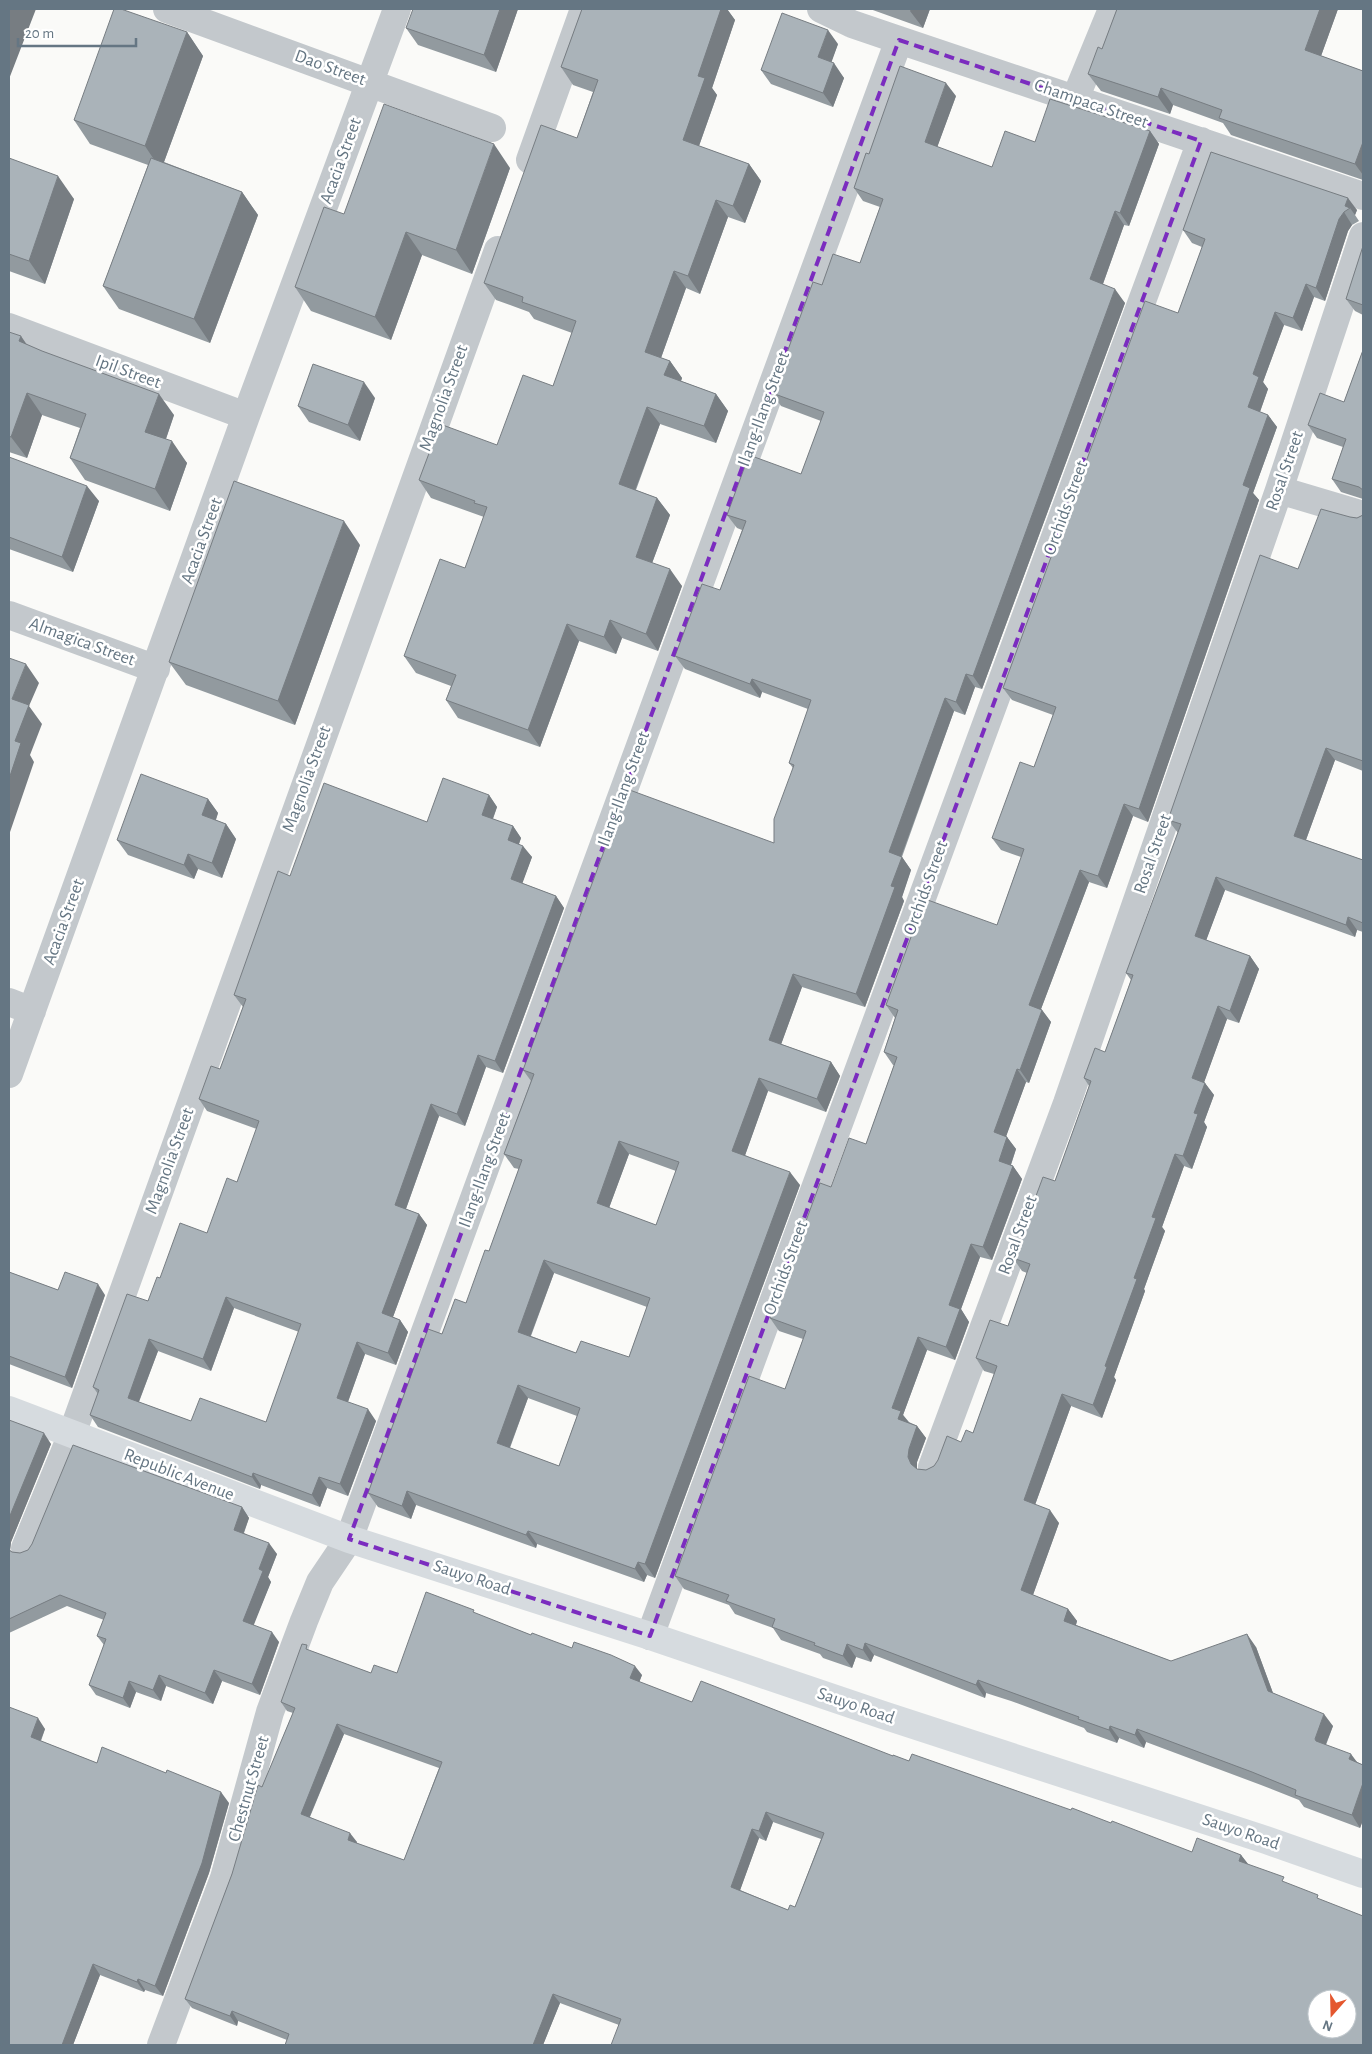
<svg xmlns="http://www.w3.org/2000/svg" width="1372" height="2054" font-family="'Alegreya Sans',sans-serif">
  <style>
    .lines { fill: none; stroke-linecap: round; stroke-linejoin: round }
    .minor { stroke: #c3c8cc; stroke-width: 28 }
    .major { stroke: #d6dbdf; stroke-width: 28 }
    .wall { fill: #929a9f; fill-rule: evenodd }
    .shaded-wall { fill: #777d82 }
    .building { fill: #aab3b9; stroke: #777d82; fill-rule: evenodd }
    .marked { fill: none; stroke: #7b2cbf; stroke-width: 4; stroke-dasharray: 10 6; stroke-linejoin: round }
    .labels { text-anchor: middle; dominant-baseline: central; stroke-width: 5; stroke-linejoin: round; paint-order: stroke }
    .street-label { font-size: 18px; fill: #657683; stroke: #fff }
  </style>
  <rect width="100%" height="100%" fill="#fafaf8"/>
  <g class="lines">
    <path class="minor" d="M167,9L492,128
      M821,9L852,24L899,40L1363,196
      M1075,99L1112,9
      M530,160L584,9
      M9,327L246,416
      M1279,490L1363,515
      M9,615L156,669
      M9,1002L32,1011
      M9,1074L246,416L397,9
      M932,1467L1067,1103L1279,490L1363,236
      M25,1548L72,1434L498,250
      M650,1636L1201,141
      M161,2045L224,1878L270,1712L304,1621L320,1582L349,1539L899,40"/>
    <path class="major" d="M9,1410L349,1539L650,1636L883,1715L1266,1840L1363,1874"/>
  </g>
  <path class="wall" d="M518,9L496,72L418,45L406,28Z
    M582,9H727L735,20L712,88L717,95L699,146L749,164L761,181L745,223L728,217L700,294L686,288L661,358L670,361L682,378L681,381L716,394L728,411L716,443L660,424L636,490L657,498L670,515L652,563L682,586L658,651L622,638L616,654L579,641L540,747L458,718L446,700L451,686L416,673L404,656L465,568L484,517L431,498L419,480L497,445L553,386L572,333L534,319L529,312L496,300L484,283L577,138L593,92L573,85L561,67Z
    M870,9H930L923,28Z
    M1117,9H1338L1321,56L1363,71V180L1231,135L1223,123L1173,105L1170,114L1101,91L1088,74L1102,49Z
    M187,32L203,56L164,162L242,192L258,215L210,343L119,309L103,286L148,165L90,144L74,120Z
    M838,44L831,62L844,78L833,107L771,84L761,70Z
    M956,96L937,147L992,167L1035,142L1150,131L1159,144L1129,226L1124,225L1103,284L1125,303L982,689L975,687L965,715L954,711L902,857L911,870L902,897L904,901L865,1007L802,987L781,1044L831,1062L840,1076L826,1112L768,1091L745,1155L800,1185L655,1578L647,1575L644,1582L537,1544L536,1548L416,1505L411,1519L378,1507L368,1493L442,1334L466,1303L489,1251L519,1169L514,1168L504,1154L531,1081L523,1070L774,843L793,768L789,763L808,709L762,692L760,698L685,669L675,656L720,590L742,530L737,528L727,515L801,474L821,421L781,406L772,393L822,285L860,263L880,207L863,201L854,188L869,154ZM629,1154L676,1171L656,1225L609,1208ZM554,1273L647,1307L629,1357L576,1353L531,1336ZM528,1398L577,1416L559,1466L510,1448Z
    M1211,152L1357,210L1355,215L1359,221L1352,225L1348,231L1325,301L1314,297L1302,331L1284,325L1263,382L1268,389L1260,412L1268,415L1277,427L1253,493L1259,500L1148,822L1133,816L1107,888L1089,882L1041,1009L1042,1010L1051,1022L1029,1083L1026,1082L1006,1136L1016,1149L1011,1165L1013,1166L1022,1179L992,1260L980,1257L961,1309L969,1322L955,1360L927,1350L903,1415L909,1422L917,1426L926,1438L917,1462V1469L926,1470L934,1466L973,1433L994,1374L984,1371L976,1358L1008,1326L1027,1273L1022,1271L1013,1258L1055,1181L1089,1086L1084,1078L1105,1052L1131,980L1126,973L1178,833L1168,820L1298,569L1350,517L1357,518L1363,515V771L1335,760L1306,840L1363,860V932L1357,930L1355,937L1225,890L1206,940L1250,956L1259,969L1239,1023L1227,1019L1204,1082L1214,1095L1204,1122L1207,1127L1192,1169L1184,1166L1162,1227L1165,1231L1144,1289L1145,1291L1114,1377L1116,1380L1102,1418L1071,1406L1035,1505L1059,1523L1033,1595L1068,1609L1077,1621L1076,1625L1171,1661L1256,1647L1273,1693L1333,1726L1326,1745L1357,1762L1363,1765V1820L1360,1828L1304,1807L1299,1800L1261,1785L1146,1742L1144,1748L1119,1738L1117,1743L1087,1732L1084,1728L1011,1701L986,1693L985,1698L874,1655L871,1662L856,1657L852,1668L823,1658L820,1654L781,1640L773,1628L735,1614L729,1605L684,1589L675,1576L785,1389L803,1339L779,1331L770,1318L831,1187L866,1144L894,1065H893L884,1052L895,1018L886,1005L997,925L1021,857L1001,850L992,838L1034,767L1053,715L1012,700L1003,688L1178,313L1202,247L1192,243L1183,230Z
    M9,158L74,199L45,284L9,271Z
    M510,168L472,274L422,255L391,340L311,311L295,287Z
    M1363,246V315L1355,311L1346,299Z
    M9,332L26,344L174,415L166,439L187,463L170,511L85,480L70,458L80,428L42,415L27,458L9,452Z
    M1363,350V499L1341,492L1332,479L1343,447L1317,438L1308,425L1344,402Z
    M375,398L360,441L309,422L298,406Z
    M9,457L99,501L73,572L9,549Z
    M360,545L295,725L186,685L169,662Z
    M489,795L497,807L493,819L513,826L521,838L519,844L532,857L522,883L556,896L564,908L503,1073L486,1067L465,1126L439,1116L406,1209L419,1214L427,1225L393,1317L400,1320L408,1332L396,1365L365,1354L348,1402L376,1421L348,1496L327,1488L320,1507L261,1485L260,1489L98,1427L90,1415L98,1394L93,1387L148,1301L160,1278L207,1233L237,1182L257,1129L207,1111L199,1099L220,1069L243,1007L234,995L290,876L427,822ZM234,1308L299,1332L266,1422L191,1421L139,1402L158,1351L211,1371Z
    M208,799L218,813L216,820L226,824L236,839L222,878L198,869L194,879L128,855L117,840Z
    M9,1272L58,1290L105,1295L72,1388L9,1364Z
    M9,1420L51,1444L11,1542L10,1550L12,1552L20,1553L242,1507L249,1518L244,1533L277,1554L268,1577L271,1582L253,1625L279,1642L260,1695L222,1681L213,1704L166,1686L161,1701L136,1692L130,1708L96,1695L89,1685L104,1645L97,1636L104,1620L67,1606L9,1633Z
    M477,1614L531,1635L642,1675L639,1682L692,1702L893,1756L1111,1823L1192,1852L1241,1855L1248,1864L619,2025L560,2003L543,2045H285L287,2040L238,2021L237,2026L192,2008L185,1999L232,1874L262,1787L293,1713L287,1711L281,1702L311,1651L371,1673H397ZM344,1734L439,1768L404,1860L356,1843L357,1842L310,1817ZM773,1822L821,1839L795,1907L788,1910L740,1890L759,1838L766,1841Z
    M9,1707L45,1729L41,1741L97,1763L229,1803L209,1873L163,1996L145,1990L144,1992L100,1975L73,2045H9Z"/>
  <path class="shaded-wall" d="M10,9H36L9,79V13Z
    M500,9H518L496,72L484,55Z
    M717,9H727L735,20L712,88L717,95L695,157L683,140L698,76Z
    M911,9H930L923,28L910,11Z
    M1320,9H1338L1317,67L1305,50Z
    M828,30L838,44L828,72L818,57Z
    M187,32L203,56L161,170L145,146Z
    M834,63L844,78L833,107L823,93Z
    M946,83L956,96L934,156L925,142Z
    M1161,88L1173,105L1170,114L1158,97Z
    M1150,131L1159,144L1129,226L1120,213Z
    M1363,142V175L1355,164Z
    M494,144L510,168L472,274L456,250Z
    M749,164L761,181L745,223L733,206Z
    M58,176L74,199L45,284L29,261Z
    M242,192L258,215L210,343L194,319Z
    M1348,198L1357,210L1355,215L1350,208L1345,206Z
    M716,200L728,217L700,294L688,276Z
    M1115,211L1124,225L1100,292L1090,279Z
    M1344,212L1352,225L1348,231L1325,301L1316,288L1339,219Z
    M406,232L422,255L391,340L375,317Z
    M674,271L686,288L657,369L645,352Z
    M1306,284L1314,297L1302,331L1293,318Z
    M1115,289L1125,303L982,689L973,676Z
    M1275,312L1284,325L1263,382L1268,389L1257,420L1248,407L1253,374Z
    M21,336L36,358L19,341Z
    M670,361L682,378L677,392L664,375Z
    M364,382L375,398L360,441L348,425Z
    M27,393L42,415L27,458L11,437Z
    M159,394L174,415L161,453L145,432Z
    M716,394L728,411L716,443L704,426Z
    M647,407L660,424L631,501L619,484Z
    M1268,415L1277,427L1253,493L1259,500L1148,822L1139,809L1243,485Z
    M172,441L187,463L170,511L155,489Z
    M87,486L99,501L73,572L62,557Z
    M657,498L670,515L648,574L636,557Z
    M344,521L360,545L295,725L278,701Z
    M670,569L682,586L658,651L646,634Z
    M610,620L622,638L616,654L604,637Z
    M567,624L579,641L540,747L528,730Z
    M26,664L39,683L29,706L42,724L30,755L34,762L9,835V779L15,741L12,699Z
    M966,674L975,687L965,715L956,702Z
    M752,679L762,692L760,698L750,684Z
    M945,698L954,711L898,865L889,852Z
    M1326,748L1335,760L1303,848L1294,836Z
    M489,795L497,807L490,826L482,815Z
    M208,799L218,813L212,830L202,815Z
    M1124,804L1133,816L1107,888L1098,876Z
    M226,824L236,839L222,878L212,863Z
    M513,826L521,838L516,852L508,840Z
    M523,846L532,857L520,890L511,879Z
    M188,854L198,869L194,879L184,865Z
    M902,857L911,870L902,897L904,901L865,1007L856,994L891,886Z
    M1080,870L1089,882L1038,1017L1029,1005Z
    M1216,877L1225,890L1203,949L1195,936Z
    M556,896L564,908L503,1073L495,1061Z
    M1348,917L1357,930L1355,937L1346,925Z
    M1250,956L1259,969L1239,1023L1230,1011Z
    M793,974L802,987L778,1053L769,1040Z
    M1218,1006L1227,1019L1201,1091L1192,1078Z
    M1042,1010L1051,1022L1029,1083L1020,1070Z
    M478,1055L486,1067L465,1126L457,1114Z
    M831,1062L840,1076L826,1112L817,1099Z
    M1017,1069L1026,1082L1003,1145L994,1132Z
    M759,1078L768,1091L742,1164L732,1151Z
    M1205,1083L1214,1095L1204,1122L1207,1127L1192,1169L1183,1156L1194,1113Z
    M431,1104L439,1116L403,1217L395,1205Z
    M1007,1137L1016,1149L1008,1173L999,1161Z
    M619,1141L629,1154L606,1216L597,1203Z
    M1175,1154L1184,1166L1162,1227L1165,1231L1144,1289L1145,1291L1114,1377L1116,1380L1102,1418L1093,1405L1105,1366L1134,1278L1152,1217Z
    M1013,1166L1022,1179L992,1260L983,1247Z
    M790,1172L800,1185L655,1578L645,1564Z
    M419,1214L427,1225L390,1325L382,1313Z
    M971,1244L980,1257L961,1309L969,1322L955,1360L946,1347L949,1305Z
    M544,1260L554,1273L527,1345L518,1332Z
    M98,1284L105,1295L72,1388L65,1377Z
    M226,1297L234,1308L211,1371L203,1359Z
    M400,1320L408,1332L396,1365L388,1353Z
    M918,1337L927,1350L903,1415L910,1424L898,1419L892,1408Z
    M149,1339L158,1351L136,1409L128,1398Z
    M357,1342L365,1354L345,1410L337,1398Z
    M518,1385L528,1398L506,1457L497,1443Z
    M1062,1394L1071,1406L1032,1513L1024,1500Z
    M368,1409L376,1421L348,1496L340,1484Z
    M917,1426L926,1438L917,1462V1469L911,1464L908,1457L909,1449Z
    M44,1433L51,1444L11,1542L10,1551L9,1552V1518Z
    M253,1473L261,1485L260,1489L252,1477Z
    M319,1477L327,1488L320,1507L312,1495Z
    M407,1491L416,1505L411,1519L402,1506Z
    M242,1507L249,1518L241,1540L234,1530Z
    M1050,1510L1059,1523L1030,1603L1021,1590Z
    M528,1531L537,1544L536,1548L526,1535Z
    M269,1543L277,1554L268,1577L271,1582L251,1632L243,1621L259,1569Z
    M638,1562L647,1575L644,1582L635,1569Z
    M1068,1609L1077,1621L1073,1634L1064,1621Z
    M272,1632L279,1642L260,1695L252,1684Z
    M1247,1634L1256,1647L1277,1704L1268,1691Z
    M865,1643L874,1655L871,1662L863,1650Z
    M847,1644L856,1657L852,1668L843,1656Z
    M635,1666L642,1675L637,1688L630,1678Z
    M214,1670L222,1681L213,1704L205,1693Z
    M159,1675L166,1686L161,1701L153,1690Z
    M978,1680L986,1693L985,1698L976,1685Z
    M129,1681L136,1692L130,1708L123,1698Z
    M1324,1714L1333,1726L1323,1751L1315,1739Z
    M38,1718L45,1729L38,1747L31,1737Z
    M337,1724L344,1734L307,1823L301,1814Z
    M1110,1726L1119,1738L1117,1743L1109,1730Z
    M1137,1729L1146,1742L1144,1748L1135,1735Z
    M1351,1754L1360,1766L1349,1759Z
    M1363,1783V1820L1360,1828L1352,1815Z
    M221,1792L229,1803L209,1873L163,1996L155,1986Z
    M766,1812L773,1822L766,1841L759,1831Z
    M752,1829L759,1838L738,1896L731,1887Z
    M350,1833L357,1842L354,1849L348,1840Z
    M1241,1855L1248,1864L1239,1861Z
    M93,1964L100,1975L73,2045H62Z
    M138,1979L145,1990L144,1992L137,1982Z
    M553,1994L560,2003L543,2045H533Z
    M232,2011L238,2021L237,2026L230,2016Z"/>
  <path class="building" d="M114,9H121L187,32L145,146L74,120Z
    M413,9H500L484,55L406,28Z
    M582,9H721L698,76L705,78L683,140L749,164L733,206L716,200L688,276L674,271L645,352L670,361L664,375L716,394L704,426L647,407L619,484L657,498L636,557L670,569L646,634L610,620L604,637L567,624L528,730L446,700L456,675L404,656L440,559L465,568L487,507L474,503L475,501L419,480L440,424L497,445L523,375L553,386L576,321L522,302L523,297L484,283L541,125L577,138L598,80L561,67Z
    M1117,9H1320L1305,50L1363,71V142L1355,164L1219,118L1222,110L1161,88L1158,97L1088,74L1098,47L1102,49Z
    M782,13L828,30L818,57L834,63L823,93L761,70Z
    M900,66L946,83L925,142L992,167L1005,131L1035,142L1050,99L1150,131L1120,213L1115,211L1090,279L1115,289L973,676L966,674L956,702L945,698L889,852L902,857L891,886L895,887L856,994L793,974L769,1040L831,1062L817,1099L759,1078L732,1151L790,1172L645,1564L638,1562L635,1569L528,1531L526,1535L407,1491L402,1506L368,1493L428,1329L442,1334L455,1299L466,1303L485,1250L489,1251L522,1160L504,1154L534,1074L523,1070L627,789L774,843V819L794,765L789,763L811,700L752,679L750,684L675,656L702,584L720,590L746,521L727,515L749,455L801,474L824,412L772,393L813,282L822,285L833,254L860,263L883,199L854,188L866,153L869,154ZM619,1141L679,1162L656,1225L597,1203ZM544,1260L650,1298L629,1357L581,1341L576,1353L518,1332ZM518,1385L580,1408L559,1466L497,1443Z
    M384,104L494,144L456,250L406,232L375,317L295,287L324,207L344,214Z
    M1211,152L1348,198L1345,206L1350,208L1344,212L1339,219L1316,288L1306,284L1293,318L1275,312L1253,374L1259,377L1248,407L1268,415L1243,485L1250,488L1139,809L1124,804L1098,876L1080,870L1029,1005L1042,1010L1020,1070L1017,1069L994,1132L1007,1137L999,1161L1013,1166L983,1247L971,1244L949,1305L960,1309L946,1347L918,1337L892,1408L901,1411L898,1419L917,1426L909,1449L908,1457L911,1464L917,1469L926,1470L934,1466L938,1460L947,1436L961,1442L966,1430L973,1433L997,1366L976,1358L990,1320L1008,1326L1030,1264L1013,1258L1043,1177L1055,1181L1091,1081L1084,1078L1095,1048L1105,1052L1133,975L1126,973L1181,824L1168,820L1260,555L1298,569L1321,509L1350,517L1357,518L1363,515V761L1326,748L1294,836L1363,860V923L1348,917L1346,925L1216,877L1195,936L1250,956L1230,1011L1218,1006L1192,1078L1205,1083L1194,1113L1198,1114L1183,1156L1175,1154L1152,1217L1156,1218L1134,1278L1137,1279L1105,1366L1107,1367L1093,1405L1062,1394L1024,1500L1050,1510L1021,1590L1068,1609L1064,1621L1171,1661L1247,1634L1268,1691L1324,1714L1315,1739L1316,1741L1351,1754L1349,1759L1363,1765V1783L1352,1815L1295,1795L1296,1790L1252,1772L1137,1729L1135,1735L1110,1726L1109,1730L1078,1719L1079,1717L1002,1689L978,1680L976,1685L865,1643L863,1650L847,1644L843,1656L814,1645L815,1643L772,1627L775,1619L726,1601L729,1595L675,1576L749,1376L785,1389L806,1331L770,1318L820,1183L831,1187L849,1138L866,1144L897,1057L884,1052L898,1010L886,1005L925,899L997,925L1024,849L992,838L1020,762L1034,767L1056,707L1003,688L1145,301L1178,313L1205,239L1183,230Z
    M9,158L58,176L29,261L9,254Z
    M151,158L242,192L194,319L103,286Z
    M1363,246V305L1346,299Z
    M9,332L21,336L19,341L42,351L159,394L145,432L172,441L155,489L70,458L86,414L27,393L11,437L9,436Z
    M1363,350V490L1359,487L1332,479L1346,439L1308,425L1320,393L1344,402Z
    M313,364L364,382L348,425L298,406Z
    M9,457L87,486L62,557L9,537Z
    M234,481L344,521L278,701L169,662Z
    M9,658L26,664L12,699L29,705L15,741L21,743L9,779Z
    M141,774L208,799L202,815L226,824L212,863L188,854L184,865L117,840Z
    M443,778L489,795L482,815L513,826L508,840L523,846L511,879L556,896L495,1061L478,1055L457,1114L431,1104L395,1205L419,1214L382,1313L400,1320L388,1353L357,1342L337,1398L368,1409L340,1484L319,1477L312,1495L253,1473L252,1477L90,1415L99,1390L93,1387L127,1294L148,1301L157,1277L160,1278L180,1223L207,1233L227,1178L237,1182L259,1121L199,1099L211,1066L220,1069L246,999L234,995L278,871L290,876L324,783L427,822ZM226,1297L301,1324L266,1422L200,1398L191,1421L128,1398L149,1339L203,1359Z
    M9,1272L58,1290L65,1272L98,1284L65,1377L9,1356Z
    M9,1420L44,1433L9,1518Z
    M73,1445L242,1507L234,1530L269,1543L259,1569L263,1571L243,1621L272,1632L252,1684L214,1670L205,1693L159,1675L153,1690L129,1681L123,1698L89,1685L106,1639L97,1636L106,1613L60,1595L9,1619V1550L12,1552L20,1553L28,1550L32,1544Z
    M426,1592L474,1610L473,1612L531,1635L532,1633L572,1648L574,1642L611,1655L635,1666L630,1678L692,1702L701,1681L893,1756V1755L909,1761L912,1754L1071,1810L1072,1808L1111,1823L1112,1821L1192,1852L1197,1838L1241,1855L1239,1861L1284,1877L1282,1881L1318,1895L1317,1898L1363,1916V2045H611L621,2019L553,1994L533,2045H285L289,2034L232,2011L230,2016L185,1999L232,1874L258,1785L262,1787L295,1708L281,1702L302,1644L307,1645L306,1649L371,1673L374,1665L397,1673ZM337,1724L442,1762L404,1860L348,1840L350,1833L301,1814ZM766,1812L824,1833L795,1907L790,1905L788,1910L731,1887L752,1829L759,1831ZM1317,1999H1347V2029H1317Z
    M9,1707L38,1718L31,1737L97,1763L102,1747L166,1773L167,1770L221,1792L202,1863L155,1986L138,1979L137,1982L93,1964L62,2045H9Z"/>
  <path class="marked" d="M899,40L1201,141L650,1636L349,1539Z"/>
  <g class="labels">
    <g class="street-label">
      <text transform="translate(330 68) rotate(20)">Dao Street</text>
      <text transform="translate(1091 104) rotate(19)">Champaca Street</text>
      <text transform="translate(341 161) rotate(-70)">Acacia Street</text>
      <text transform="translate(128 372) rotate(20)">Ipil Street</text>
      <text transform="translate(444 398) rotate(-70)">Magnolia Street</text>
      <text transform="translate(764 409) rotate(-70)">Ilang-Ilang Street</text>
      <text transform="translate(1285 471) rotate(-71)">Rosal Street</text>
      <text transform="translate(1066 508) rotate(-70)">Orchids Street</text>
      <text transform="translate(202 541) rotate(-70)">Acacia Street</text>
      <text transform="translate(82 642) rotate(20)">Almagica Street</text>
      <text transform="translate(307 779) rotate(-70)">Magnolia Street</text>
      <text transform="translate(624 789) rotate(-70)">Ilang-Ilang Street</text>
      <text transform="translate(1153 854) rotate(-71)">Rosal Street</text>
      <text transform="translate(926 888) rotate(-70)">Orchids Street</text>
      <text transform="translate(64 922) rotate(-70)">Acacia Street</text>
      <text transform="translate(170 1161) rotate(-70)">Magnolia Street</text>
      <text transform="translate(485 1170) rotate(-70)">Ilang-Ilang Street</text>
      <text transform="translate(1018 1235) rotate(-70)">Rosal Street</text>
      <text transform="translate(786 1268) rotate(-70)">Orchids Street</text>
      <text transform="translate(179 1475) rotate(21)">Republic Avenue</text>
      <text transform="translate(472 1578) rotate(18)">Sauyo Road</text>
      <text transform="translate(856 1706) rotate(19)">Sauyo Road</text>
      <text transform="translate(249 1789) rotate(-74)">Chestnut Street</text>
      <text transform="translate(1241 1832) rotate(19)">Sauyo Road</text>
    </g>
  </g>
  <rect width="1372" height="2054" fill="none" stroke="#657683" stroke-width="20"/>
  <g transform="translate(1332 2014) rotate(200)"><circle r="24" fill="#ffffff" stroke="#c1c8cd"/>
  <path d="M0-4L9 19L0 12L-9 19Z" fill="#e4572e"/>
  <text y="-8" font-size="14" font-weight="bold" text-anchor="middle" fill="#657683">N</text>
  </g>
  <path d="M18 38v8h118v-8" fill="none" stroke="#657683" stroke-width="2.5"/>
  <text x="25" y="38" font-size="15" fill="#657683" stroke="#ffffff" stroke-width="4" paint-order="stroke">20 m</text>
</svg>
